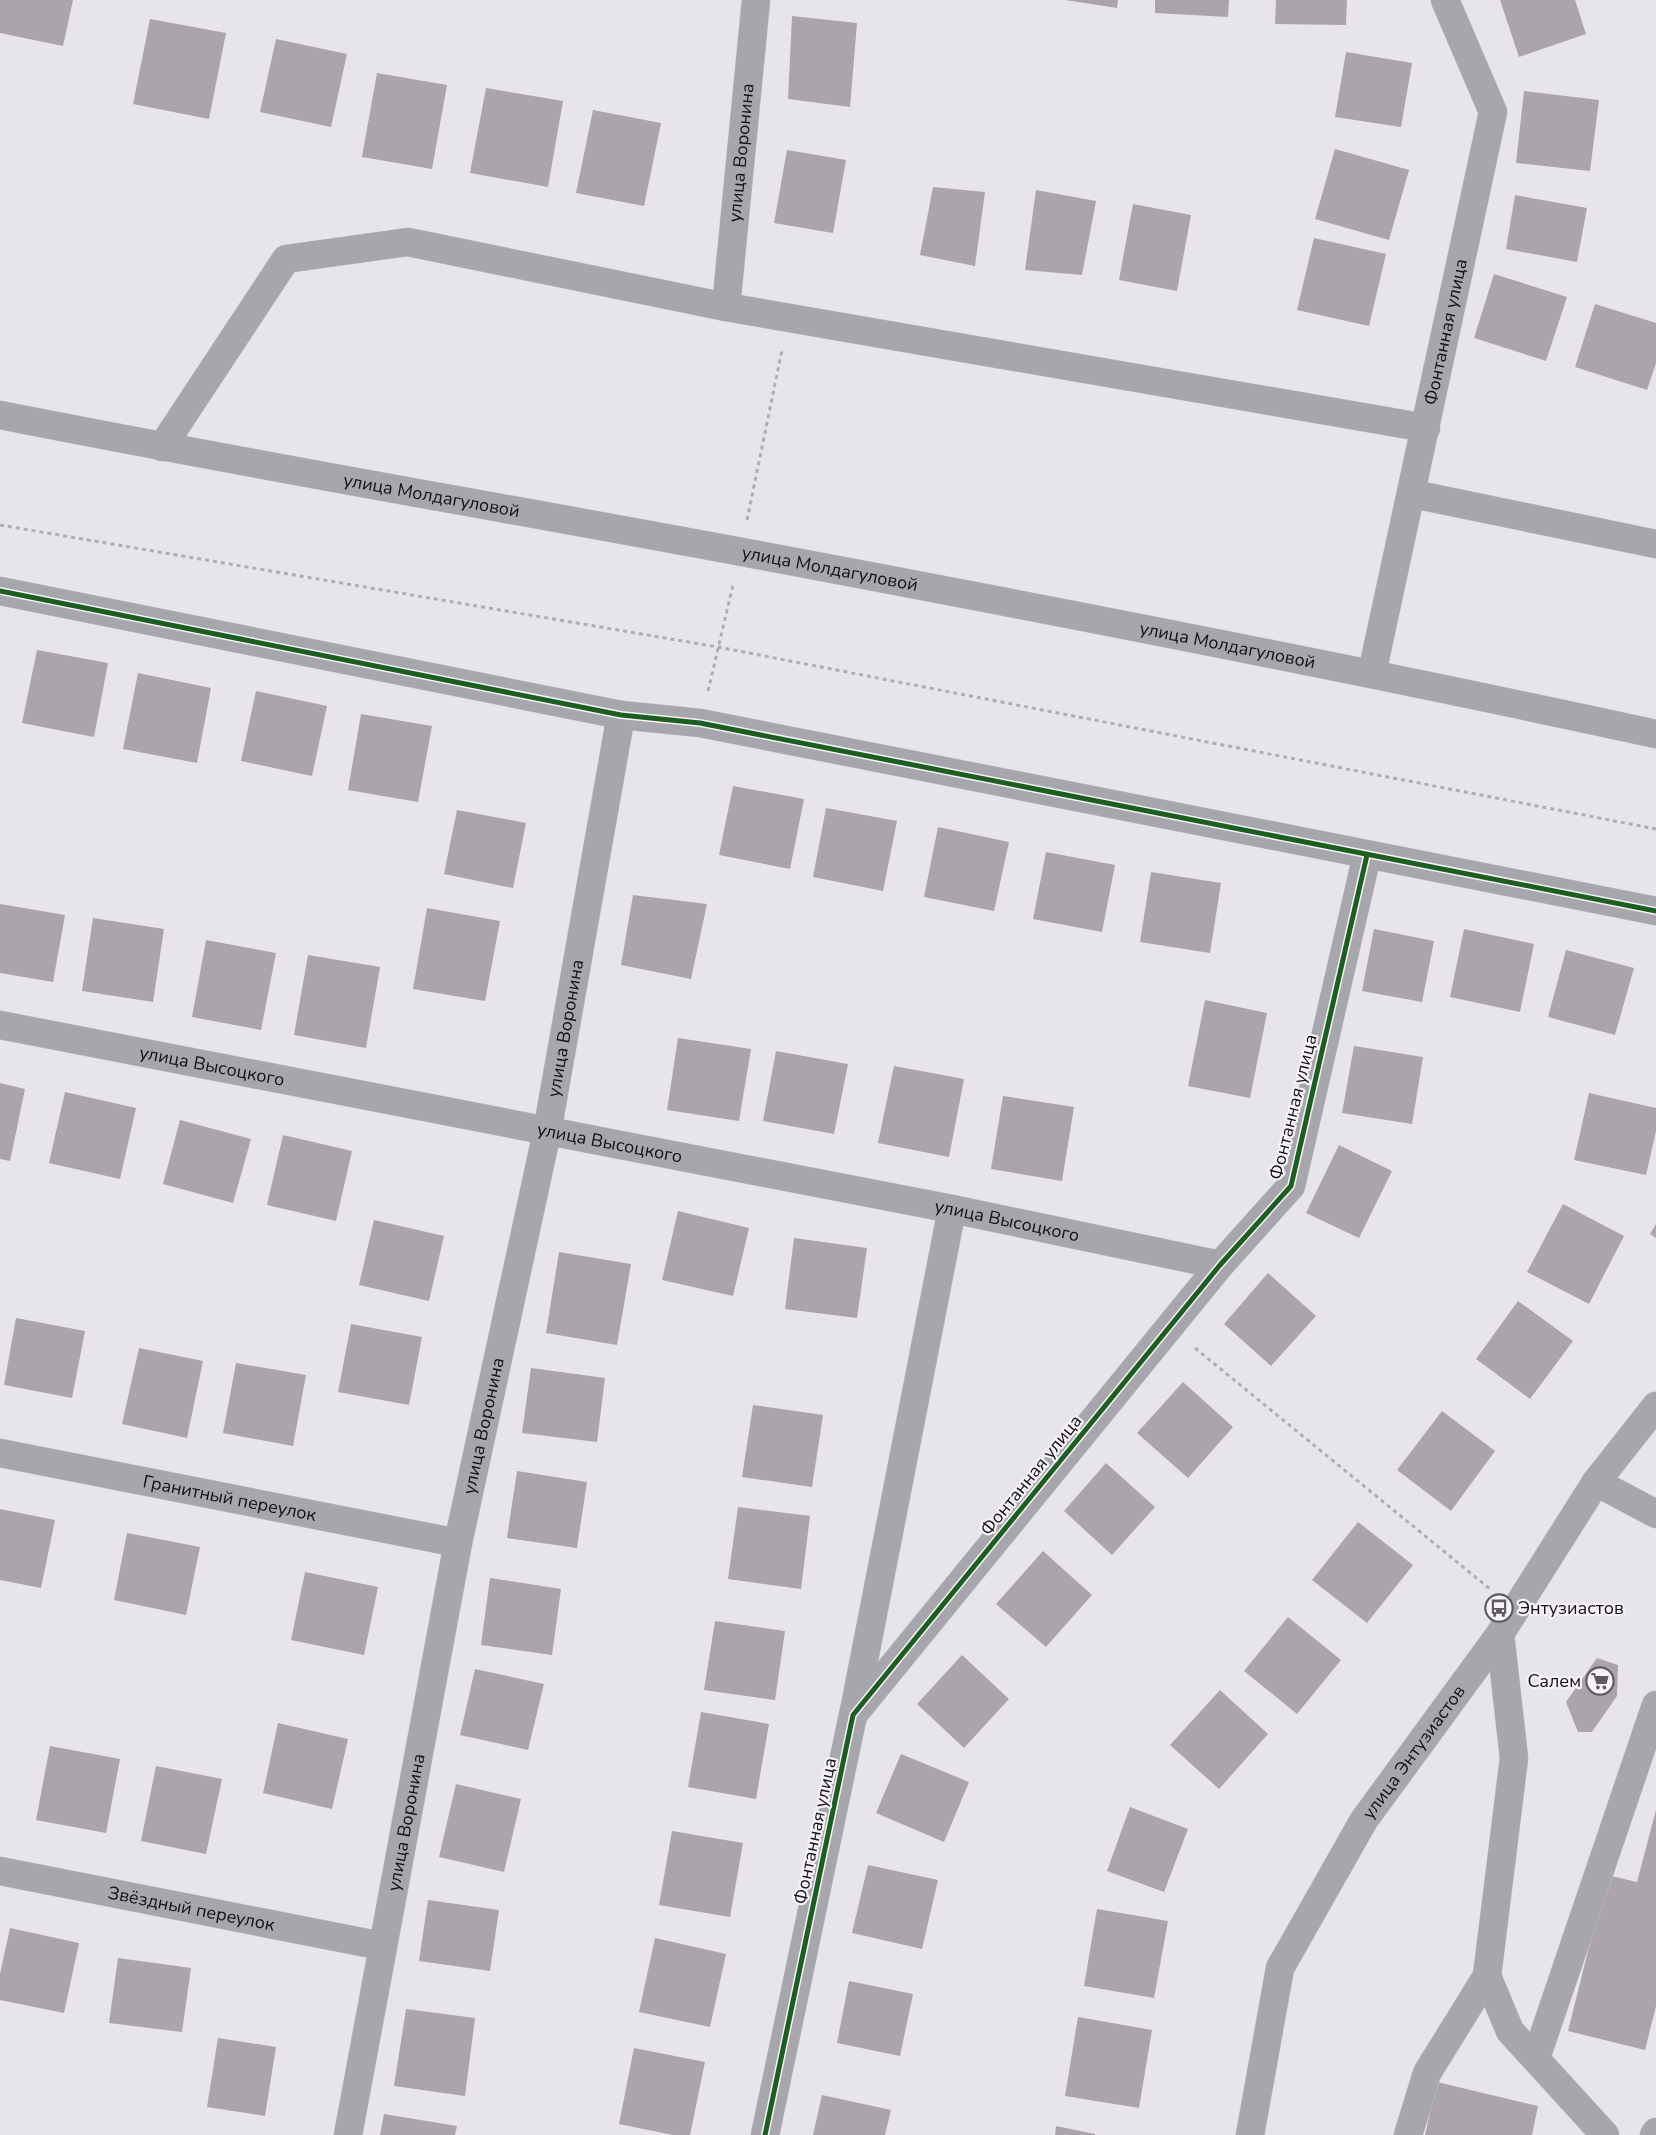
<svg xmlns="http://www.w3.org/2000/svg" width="1656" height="2135" font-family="'Nunito Sans',sans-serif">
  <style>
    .building { fill: #aca4ab }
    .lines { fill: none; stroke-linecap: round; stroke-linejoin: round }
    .minor-casing { stroke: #c1c0c2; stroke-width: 29 }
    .path { stroke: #aeadb2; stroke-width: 3; stroke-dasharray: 4 4; stroke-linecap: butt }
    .minor { stroke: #a7a6ad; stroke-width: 28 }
    .cycleway-casing { stroke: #f6f2f8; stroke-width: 8 }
    .cycleway { stroke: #1b5e20; stroke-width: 5 }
    .labels { text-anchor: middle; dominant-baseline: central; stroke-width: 4.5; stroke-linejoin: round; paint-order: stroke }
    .street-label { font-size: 18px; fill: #121113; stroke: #f6f2f8 }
    .poi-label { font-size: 18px; fill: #121113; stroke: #f6f2f8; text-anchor: start }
  </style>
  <rect width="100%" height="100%" fill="#e7e5e9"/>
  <path class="building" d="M0,0H73L63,46L0,33Z
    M1065,0H1118L1117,8Z
    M1155,0H1229L1228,17L1155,13Z
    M1276,0H1347L1346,25L1275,24Z
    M1500,0H1575L1586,34L1519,57Z
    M792,16L857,23L850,107L788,99Z
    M150,19L226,33L209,119L133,104Z
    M276,39L347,54L331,127L260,112Z
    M1346,52L1412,63L1401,127L1335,117Z
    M377,73L447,85L432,169L362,157Z
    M486,88L563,101L548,187L470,173Z
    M1524,91L1599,100L1590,171L1516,163Z
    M593,110L661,123L644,206L576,193Z
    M1335,149L1409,170L1389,240L1315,219Z
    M787,150L846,160L833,233L774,223Z
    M933,187L985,192L975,266L920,255Z
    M1036,190L1096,201L1082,275L1025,270Z
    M1515,195L1587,208L1577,262L1506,249Z
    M1133,204L1191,215L1177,291L1119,280Z
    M1314,238L1386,254L1369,326L1297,310Z
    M1494,274L1567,297L1546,361L1474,338Z
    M1595,304L1656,323V363L1647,390L1575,367Z
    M37,650L108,663L94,737L22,723Z
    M138,673L211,688L197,763L123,749Z
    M256,691L327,706L312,776L241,761Z
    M361,714L432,726L418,802L348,790Z
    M733,786L804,799L790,869L719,855Z
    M826,808L897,821L883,891L813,877Z
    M457,810L526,823L513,888L444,874Z
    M938,827L1009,842L994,911L924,897Z
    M1046,852L1115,865L1102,932L1033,919Z
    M1151,872L1221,883L1210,953L1140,942Z
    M633,895L707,904L691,979L621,965Z
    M0,904L65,915L53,982L0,973Z
    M427,908L500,921L485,1001L413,989Z
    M93,918L164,929L153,1002L82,991Z
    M1374,929L1434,941L1422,1002L1362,991Z
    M1464,929L1534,944L1520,1012L1450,997Z
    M206,940L276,953L261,1030L192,1017Z
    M1566,950L1634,968L1615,1035L1548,1017Z
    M308,955L380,967L366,1048L294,1035Z
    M1205,1000L1267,1013L1250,1098L1188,1086Z
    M678,1038L751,1049L739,1121L667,1110Z
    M1354,1046L1423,1057L1412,1124L1342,1113Z
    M776,1051L848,1064L834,1134L763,1121Z
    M894,1066L964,1079L949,1157L878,1143Z
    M0,1083L25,1089L10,1161L0,1159Z
    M65,1092L136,1108L120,1179L49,1163Z
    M1589,1093L1656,1108V1131L1646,1175L1574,1160Z
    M1003,1096L1074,1107L1062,1181L991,1169Z
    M180,1120L251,1139L233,1203L163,1184Z
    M283,1135L352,1151L336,1221L267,1205Z
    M1339,1145L1392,1171L1359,1238L1306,1213Z
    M1563,1204L1624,1236L1589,1304L1527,1272Z
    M678,1211L749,1228L733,1296L662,1280Z
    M374,1220L444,1236L429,1301L359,1285Z
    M1656,1224V1238L1650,1234Z
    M794,1238L867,1248L857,1318L785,1309Z
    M559,1252L631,1264L617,1345L546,1333Z
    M1268,1273L1316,1316L1271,1366L1224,1324Z
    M1518,1301L1573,1341L1530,1399L1476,1359Z
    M16,1318L85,1331L72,1398L4,1385Z
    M351,1324L422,1337L409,1405L338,1392Z
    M139,1348L203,1361L187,1438L122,1424Z
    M236,1363L306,1375L293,1446L223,1433Z
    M531,1368L605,1378L597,1442L522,1433Z
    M1183,1382L1233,1427L1188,1478L1137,1433Z
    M753,1405L823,1415L812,1487L742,1477Z
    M1442,1411L1495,1451L1451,1511L1397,1470Z
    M1106,1463L1155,1507L1112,1555L1064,1511Z
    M517,1471L587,1482L577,1548L507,1538Z
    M738,1507L810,1516L801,1589L728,1579Z
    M0,1509L55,1520L41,1588L0,1580Z
    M1358,1522L1413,1565L1367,1623L1312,1580Z
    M127,1533L200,1547L186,1615L114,1600Z
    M1043,1551L1092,1595L1046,1647L996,1604Z
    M305,1572L378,1587L364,1655L291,1640Z
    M490,1578L561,1589L552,1655L481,1645Z
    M1288,1617L1341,1660L1297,1714L1244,1671Z
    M715,1621L785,1631L775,1700L704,1690Z
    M962,1655L1009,1699L964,1748L917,1704Z
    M1597,1658L1618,1665L1617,1696L1592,1732H1578L1566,1702Z
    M475,1669L544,1684L528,1750L460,1735Z
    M1220,1690L1268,1734L1219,1789L1170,1745Z
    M701,1712L769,1724L756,1799L688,1787Z
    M278,1723L348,1739L332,1809L263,1793Z
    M50,1746L120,1759L106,1833L36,1820Z
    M901,1754L969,1782L944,1842L876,1813Z
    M156,1766L222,1779L206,1854L141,1841Z
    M456,1784L521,1799L504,1872L439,1857Z
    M1130,1807L1188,1829L1164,1892L1107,1871Z
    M1656,1810V2006L1645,2050L1568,2031L1607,1875L1637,1882Z
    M672,1831L743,1843L730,1917L659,1905Z
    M868,1865L938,1880L922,1949L852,1933Z
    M428,1900L499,1910L490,1971L419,1961Z
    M1097,1909L1168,1921L1154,1998L1084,1986Z
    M10,1928L79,1943L64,2013L0,2000V1974Z
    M655,1938L726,1954L710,2027L639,2012Z
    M118,1958L191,1968L182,2032L109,2023Z
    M849,1981L913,1994L900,2056L837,2043Z
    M406,2009L475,2018L465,2096L394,2086Z
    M1078,2017L1152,2030L1139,2108L1065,2096Z
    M218,2038L276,2047L265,2116L207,2107Z
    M634,2048L705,2062L690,2135H673L619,2124Z
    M1437,2082L1538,2106L1532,2135H1425Z
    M822,2095L891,2110L885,2135H813Z
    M384,2114L457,2126L455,2135H380Z
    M1056,2126L1095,2134V2135H1055Z"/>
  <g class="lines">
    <g class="minor-casing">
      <g id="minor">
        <path id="s1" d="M726,307L756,0"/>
        <path id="s2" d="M0,415C247,464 495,506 742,552C1047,609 1352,668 1656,734"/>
        <path d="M162,447L286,259L408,242L726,307L1426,428"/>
        <path d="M1413,494L1656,544"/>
        <path d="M0,591L621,715L700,723L1656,911"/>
        <path id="s3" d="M1372,673L1493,112L1445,0"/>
        <path id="s4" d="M0,1025L952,1209L1220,1265"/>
        <path id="s5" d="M0,1453L458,1543"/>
        <path d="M1596,1482L1656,1514"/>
        <path d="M1500,1634L1514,1758L1487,1976L1510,2031L1605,2135"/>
        <path d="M854,1711L952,1209"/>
        <path id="s6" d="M0,1871L382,1946"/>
        <path d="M1536,2058L1656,1705"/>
        <path id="s7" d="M348,2135L458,1543L547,1132L621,715"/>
        <path d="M765,2135L853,1715L1220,1265L1291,1186L1367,855"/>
        <path id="s8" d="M1250,2135L1280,1968L1364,1820L1500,1634L1596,1482L1656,1406"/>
        <path d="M1408,2135L1427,2073L1487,1976"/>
        <path d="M1654,2135L1656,2132"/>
      </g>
    </g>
    <path class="path" d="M747,520L782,350
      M0,525L718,647L1656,829
      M708,691L733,585
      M1195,1348L1490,1589"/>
    <use href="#minor" class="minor"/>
    <g class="cycleway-casing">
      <path id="cycleway" d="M0,591L621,715L700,723L1656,911
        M765,2135L853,1715L1220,1265L1291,1186L1367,855"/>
    </g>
    <use href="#cycleway" class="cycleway"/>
  </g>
  <defs>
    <g id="bus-ring" transform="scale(1.4375)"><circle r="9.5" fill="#f6f2f8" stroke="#5d5b5e" stroke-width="1.5"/><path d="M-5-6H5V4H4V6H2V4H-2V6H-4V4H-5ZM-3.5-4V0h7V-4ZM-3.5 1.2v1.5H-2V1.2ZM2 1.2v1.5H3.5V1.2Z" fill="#5d5b5e"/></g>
    <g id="supermarket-ring" transform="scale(1.4375)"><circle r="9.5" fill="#f6f2f8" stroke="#5d5b5e" stroke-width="1.5"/><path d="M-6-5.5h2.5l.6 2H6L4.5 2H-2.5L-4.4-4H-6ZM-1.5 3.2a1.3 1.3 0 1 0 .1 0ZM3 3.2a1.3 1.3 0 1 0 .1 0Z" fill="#5d5b5e"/></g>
  </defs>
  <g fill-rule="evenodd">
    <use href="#bus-ring" x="1499" y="1608"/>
    <use href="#supermarket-ring" x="1600" y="1681"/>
  </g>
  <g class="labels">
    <g class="street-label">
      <text stroke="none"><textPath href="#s1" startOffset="155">улица Воронина</textPath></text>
      <text stroke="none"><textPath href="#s3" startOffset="349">Фонтанная улица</textPath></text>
      <text stroke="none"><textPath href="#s2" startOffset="439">улица Молдагуловой</textPath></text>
      <text stroke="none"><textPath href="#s2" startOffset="844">улица Молдагуловой</textPath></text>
      <text stroke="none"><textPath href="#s2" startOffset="1249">улица Молдагуловой</textPath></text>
      <text stroke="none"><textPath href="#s7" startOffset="1128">улица Воронина</textPath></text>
      <text stroke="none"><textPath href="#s4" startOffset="216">улица Высоцкого</textPath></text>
      <text transform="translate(1293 1107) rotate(-76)">Фонтанная улица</text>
      <text stroke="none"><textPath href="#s4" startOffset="621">улица Высоцкого</textPath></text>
      <text stroke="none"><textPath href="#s4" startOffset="1026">улица Высоцкого</textPath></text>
      <text stroke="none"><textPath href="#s7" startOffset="722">улица Воронина</textPath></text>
      <text transform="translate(1031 1475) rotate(-51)">Фонтанная улица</text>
      <text stroke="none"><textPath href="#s5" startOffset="234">Гранитный переулок</textPath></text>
      <text stroke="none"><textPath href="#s8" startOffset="424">улица Энтузиастов</textPath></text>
      <text stroke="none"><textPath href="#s7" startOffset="318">улица Воронина</textPath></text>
      <text transform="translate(815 1831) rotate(-78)">Фонтанная улица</text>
      <text stroke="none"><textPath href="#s6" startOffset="195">Звёздный переулок</textPath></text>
    </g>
    <g class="poi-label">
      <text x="1518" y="1608">Энтузиастов</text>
      <text x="1581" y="1681" text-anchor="end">Салем</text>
    </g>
  </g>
</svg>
